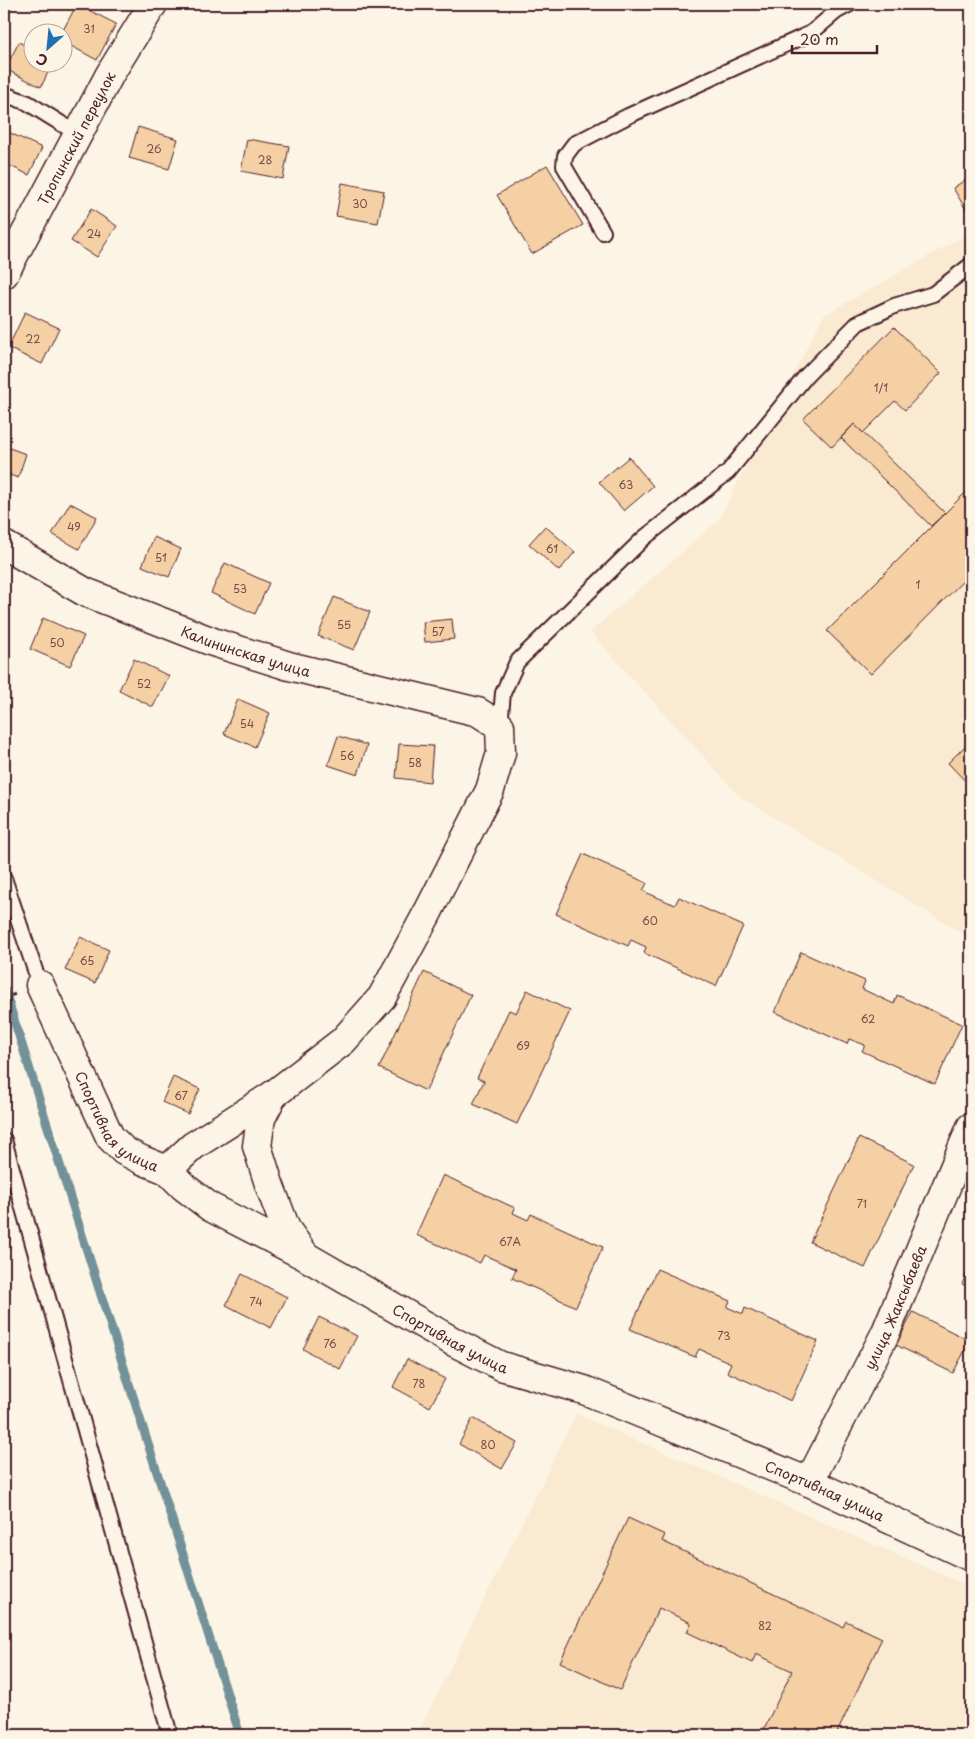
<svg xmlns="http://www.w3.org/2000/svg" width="975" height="1739" font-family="'Playpen Sans',sans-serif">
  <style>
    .built { fill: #faead2 }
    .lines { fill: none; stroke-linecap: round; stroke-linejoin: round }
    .stream { stroke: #729199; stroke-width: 9 }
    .building { fill: #f4d0a4; stroke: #4a1f2b }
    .service-casing { stroke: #4a1f2b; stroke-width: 18 }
    .minor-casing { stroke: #4a1f2b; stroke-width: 31 }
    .path { stroke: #4a1f2b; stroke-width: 3; stroke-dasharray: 4 4; stroke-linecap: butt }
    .service { stroke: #fcf5e5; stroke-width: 14 }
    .minor { stroke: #fcf5e5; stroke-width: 28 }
    .labels { text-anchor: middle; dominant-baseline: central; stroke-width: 5; stroke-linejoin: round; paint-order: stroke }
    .number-label { font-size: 11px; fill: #744b49 }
    .street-label { font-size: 14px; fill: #4a1f2b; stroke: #fcf5e5 }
  </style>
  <rect width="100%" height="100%" fill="#fcf5e5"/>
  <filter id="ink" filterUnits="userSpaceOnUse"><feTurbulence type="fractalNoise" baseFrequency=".02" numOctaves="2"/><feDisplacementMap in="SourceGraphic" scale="10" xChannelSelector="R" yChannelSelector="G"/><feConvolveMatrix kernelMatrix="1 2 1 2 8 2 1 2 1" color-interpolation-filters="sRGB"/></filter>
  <g filter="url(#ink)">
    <path class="built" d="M971,232V939L739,796L590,632L718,521L823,316Z
      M576,1414L971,1587V1735H417Z"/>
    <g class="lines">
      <path class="stream" d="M4,988L240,1735"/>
    </g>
    <path class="building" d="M77,4L116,24L97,60L62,41V32Z
      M19,42L32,49V62H53L41,87L5,69Z
      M138,127L178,139L169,169L129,158Z
      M6,131L42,148L29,175L4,163V135Z
      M247,139L289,146L283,179L241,171Z
      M547,165L583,225L532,254L497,195Z
      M971,176V218L953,188Z
      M342,183L384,191L378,223L336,216Z
      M91,209L117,226L97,257L71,241Z
      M25,312L59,328L42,364L8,348Z
      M894,327L941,373L905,410L895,401L863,433L854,424L832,447L803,419Z
      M854,424L945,513L931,526L841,438Z
      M4,446L26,454L18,478L4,473Z
      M629,457L653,486L624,511L599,482Z
      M971,487V587L964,580L871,674L827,631Z
      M70,503L97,517L79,549L52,534Z
      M545,526L575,552L559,571L529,544Z
      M154,537L181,549L169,577L142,566Z
      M225,563L269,583L255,614L211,593Z
      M334,597L370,612L354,650L318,636Z
      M43,618L84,636L70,666L30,649Z
      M452,619L454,639L425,642L423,622Z
      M134,659L169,676L153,707L119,690Z
      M238,699L270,713L255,747L224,734Z
      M338,736L367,745L358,775L328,765Z
      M971,740V787L948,763Z
      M399,744L433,746L430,782L396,778Z
      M583,854L647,883L643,891L675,905L679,897L743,926L716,986L644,953L646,947L631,940L628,946L556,914Z
      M80,937L109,950L95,983L65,970Z
      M801,952L865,981L862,989L894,1004L897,995L962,1024L935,1084L862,1051L865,1045L849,1039L847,1044L775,1012Z
      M424,972L471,995L426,1091L379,1068Z
      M527,990L570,1011L517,1124L473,1104L484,1081L477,1078L509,1010L516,1013Z
      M173,1077L200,1089L188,1114L162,1102Z
      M859,1138L914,1164L865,1268L810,1242Z
      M443,1175L515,1208L513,1213L528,1220L531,1214L603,1247L576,1307L512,1278L516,1269L484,1255L480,1263L416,1235Z
      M971,1264V1288L962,1284Z
      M657,1269L730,1301L727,1307L743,1314L745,1308L818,1341L791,1401L727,1372L731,1363L699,1349L695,1357L630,1329Z
      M242,1274L287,1297L271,1328L226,1305Z
      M913,1312L970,1341L953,1373L896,1345Z
      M319,1317L357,1336L340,1369L303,1349Z
      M407,1359L445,1379L430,1407L393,1387Z
      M473,1418L517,1443L502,1469L459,1444Z
      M628,1518L665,1535L662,1541L843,1627L846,1621L882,1638L836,1735H761L792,1671L756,1654L752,1663L687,1632L691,1623L659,1608L620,1690L560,1662Z"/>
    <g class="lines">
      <g class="service-casing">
        <path id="service" d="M4,94L28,103L78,134
          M603,232L564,166L565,156L574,144L628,116L811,33L837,11L850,4
          M500,726L503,693L517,662L644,538L728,472L806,376L858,323L894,306L933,294L971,265
          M4,878L40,985
          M4,1140L170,1735"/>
      </g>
      <g class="minor-casing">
        <g id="minor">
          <path id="s1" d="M4,274L110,74L153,4"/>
          <path id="s2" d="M4,545L85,592L213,642L289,666L478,712L500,726L501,753L490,790L428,912L382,997L343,1041L273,1095L193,1146L167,1170"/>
          <path id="s3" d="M40,985L110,1137L124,1151L142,1160L167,1170L184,1187L210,1207L305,1256L454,1342L501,1366L584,1390L809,1482L971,1557"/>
          <path d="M273,1095L261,1118L257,1146L269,1184L286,1229L304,1254"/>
          <path id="s4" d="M809,1482L885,1334L971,1127"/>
        </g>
      </g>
      <path class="path" d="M4,999L15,994"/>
      <use href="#service" class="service"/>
      <use href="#minor" class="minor"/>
    </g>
  </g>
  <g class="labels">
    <g class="number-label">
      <text x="89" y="28">31</text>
      <text x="154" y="148">26</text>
      <text x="265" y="159">28</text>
      <text x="360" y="203">30</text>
      <text x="94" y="233">24</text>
      <text x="33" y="338">22</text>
      <text x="881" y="387">1/1</text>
      <text x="626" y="484">63</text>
      <text x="74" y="526">49</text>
      <text x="552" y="548">61</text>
      <text x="161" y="557">51</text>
      <text x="918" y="584">1</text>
      <text x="240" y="588">53</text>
      <text x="344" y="624">55</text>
      <text x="438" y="631">57</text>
      <text x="57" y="642">50</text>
      <text x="144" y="683">52</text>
      <text x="247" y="723">54</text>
      <text x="347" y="755">56</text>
      <text x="415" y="762">58</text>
      <text x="650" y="920">60</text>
      <text x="87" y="960">65</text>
      <text x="868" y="1018">62</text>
      <text x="523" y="1045">69</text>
      <text x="181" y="1095">67</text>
      <text x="862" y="1203">71</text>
      <text x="510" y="1241">67А</text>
      <text x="256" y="1301">74</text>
      <text x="724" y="1335">73</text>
      <text x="330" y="1343">76</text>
      <text x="419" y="1383">78</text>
      <text x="488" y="1444">80</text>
      <text x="765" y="1625">82</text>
    </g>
    <g class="street-label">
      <text stroke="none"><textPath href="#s1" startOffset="154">Тропинский переулок</textPath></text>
      <text stroke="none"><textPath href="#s2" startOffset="265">Калининская улица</textPath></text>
      <text stroke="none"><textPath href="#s3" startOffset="160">Спортивная улица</textPath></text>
      <text stroke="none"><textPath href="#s4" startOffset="195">улица Жаксыбаева</textPath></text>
      <text stroke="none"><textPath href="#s3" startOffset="565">Спортивная улица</textPath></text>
      <text stroke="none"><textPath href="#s3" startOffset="970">Спортивная улица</textPath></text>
    </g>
  </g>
  <rect width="975" height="1739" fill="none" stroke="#fcf5e5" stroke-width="20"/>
  <rect x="10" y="10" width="955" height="1719" fill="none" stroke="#4a1f2b" stroke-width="2" filter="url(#ink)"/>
  <g transform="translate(48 48) rotate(207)"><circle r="24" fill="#fcf5e5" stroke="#b59f9b"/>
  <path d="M0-4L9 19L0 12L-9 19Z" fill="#1f6fb2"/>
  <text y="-8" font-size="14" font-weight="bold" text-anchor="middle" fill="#4a1f2b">С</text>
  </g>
  <path d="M792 45v8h85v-8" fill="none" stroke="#4a1f2b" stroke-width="2.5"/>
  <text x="800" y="45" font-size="15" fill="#4a1f2b" stroke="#fcf5e5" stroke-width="4" paint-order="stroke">20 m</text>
</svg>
